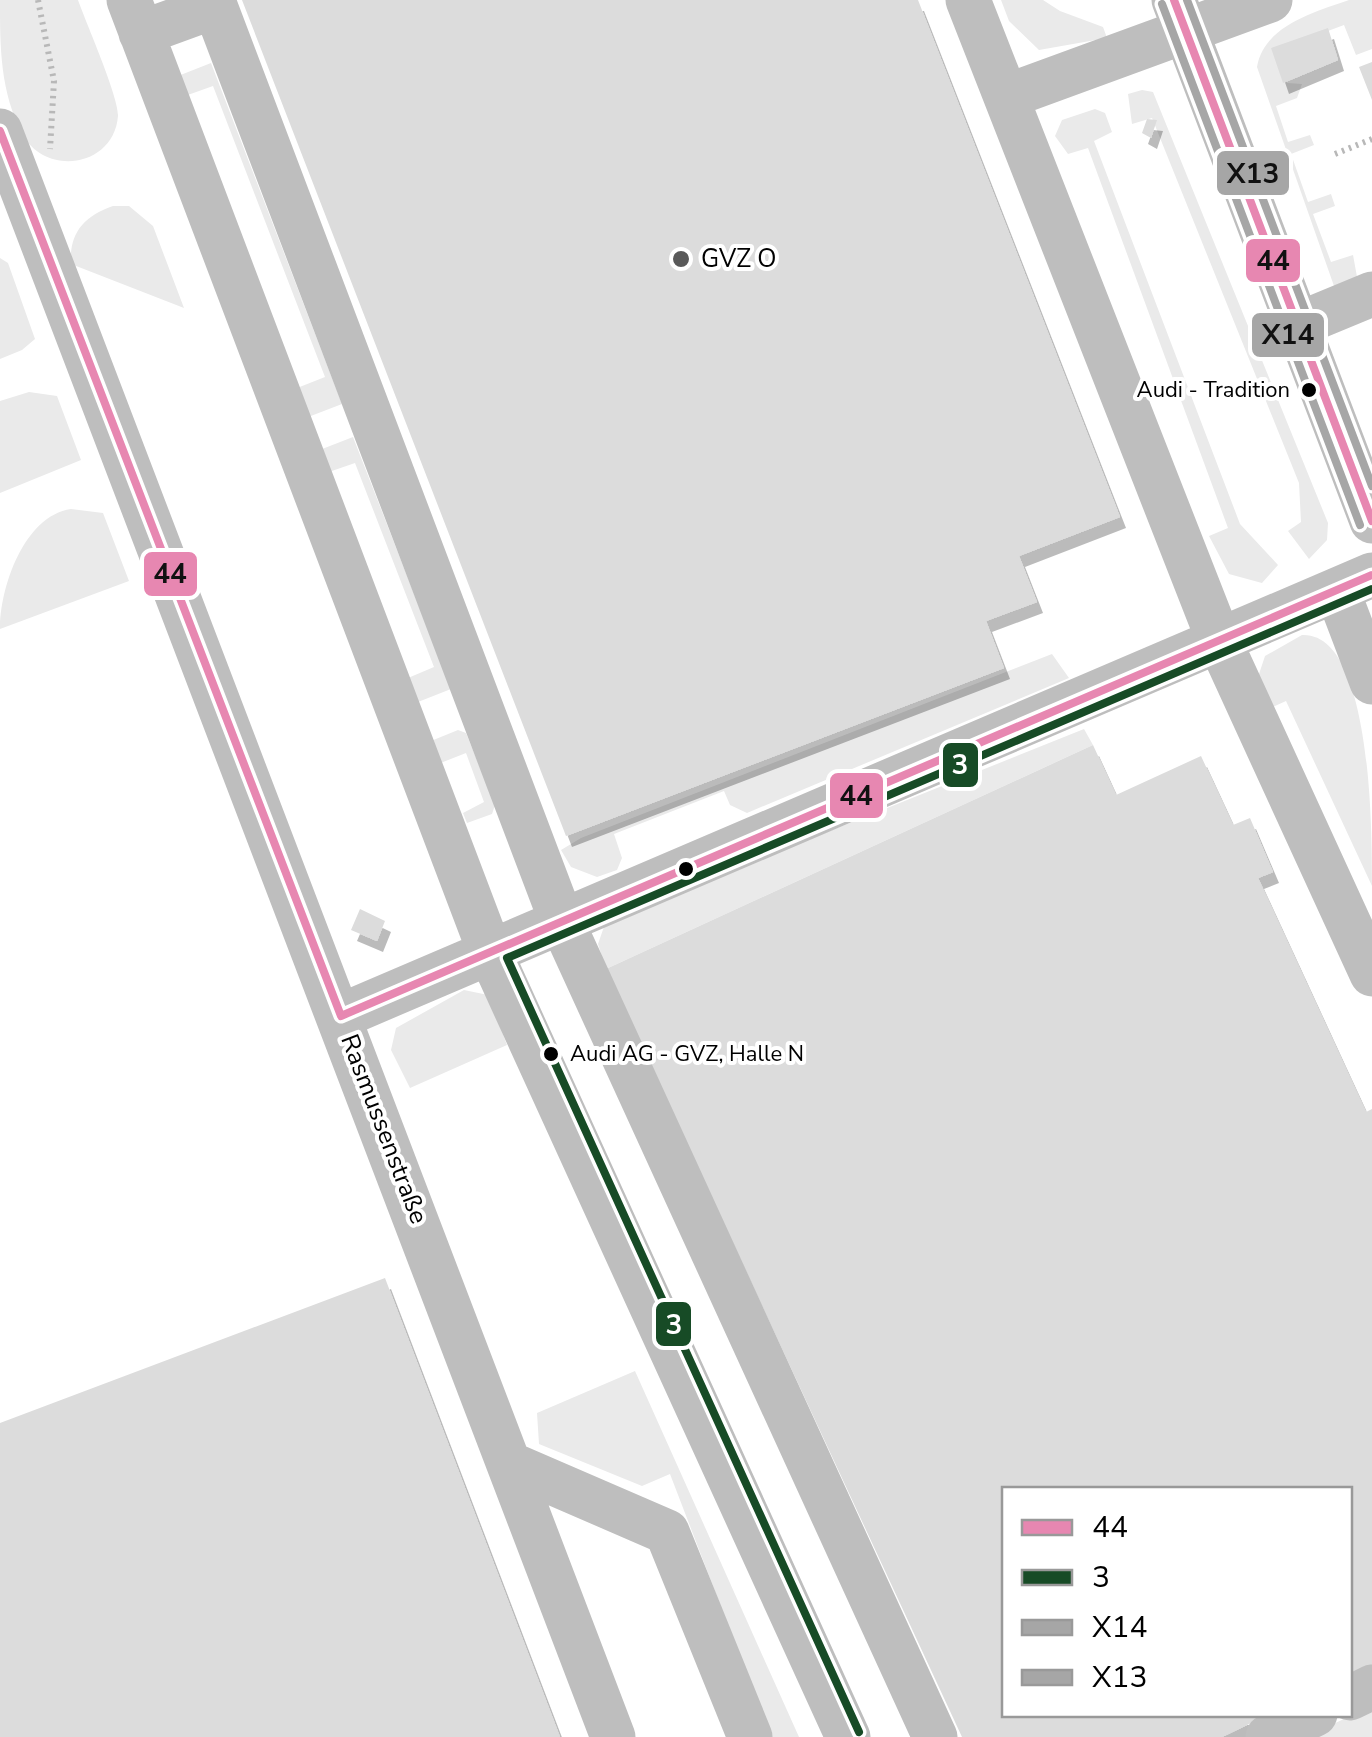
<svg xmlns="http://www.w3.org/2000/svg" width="1372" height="1737" font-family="'Nunito Sans',sans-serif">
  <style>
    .green { fill: #eaeaea }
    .building { fill: #dcdcdc; filter: url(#shadow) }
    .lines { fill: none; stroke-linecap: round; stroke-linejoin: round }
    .path { stroke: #b8b8b8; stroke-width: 6; stroke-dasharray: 2.5 5; stroke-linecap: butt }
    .minor { stroke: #bebebe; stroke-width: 45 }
    .bus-1-casing { stroke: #fff; stroke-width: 15 }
    .bus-2-casing { stroke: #fff; stroke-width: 15 }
    .bus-3-casing { stroke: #fff; stroke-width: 15 }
    .bus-4-casing { stroke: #fff; stroke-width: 15 }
    .bus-1 { stroke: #e787b1; stroke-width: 8 }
    .bus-2 { stroke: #174b26; stroke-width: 8 }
    .bus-3 { stroke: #a6a6a6; stroke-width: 8 }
    .bus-4 { stroke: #a6a6a6; stroke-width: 8 }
    .poi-dot { fill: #595959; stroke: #fff; stroke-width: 4 }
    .bus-dot { fill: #000; stroke: #fff; stroke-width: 4 }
    .labels { text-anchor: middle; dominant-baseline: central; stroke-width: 8; stroke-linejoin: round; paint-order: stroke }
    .bus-label { font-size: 22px; fill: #000; stroke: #fff; text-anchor: end }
    .poi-label { font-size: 25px; fill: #000; stroke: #fff; text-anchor: start }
    .street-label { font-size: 25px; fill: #000; stroke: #fff }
    .line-badge { stroke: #fff; stroke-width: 4 }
    .badge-label { font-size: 28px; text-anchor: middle; font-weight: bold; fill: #fff }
    .pale-badge-label { font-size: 28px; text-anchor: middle; font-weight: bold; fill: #111 }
  </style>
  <defs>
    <filter id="shadow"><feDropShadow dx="6" dy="11" stdDeviation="0" flood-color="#0004"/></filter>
  </defs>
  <rect width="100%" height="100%" fill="#fff"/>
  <path class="green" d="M0,0H78C86,23 119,97 118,116C114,167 46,177 23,135C0,92 0,47 0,0Z
    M1001,0H1043L1060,11L1103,27L1107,38L1039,50L1009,21Z
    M1349,0H1372V49L1356,55L1344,25L1277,50L1287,83L1302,84L1297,98L1276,106L1288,142L1310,135L1314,145L1291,154L1308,202L1331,194L1335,206L1313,214L1331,262L1353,255L1357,277L1334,286L1257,67C1264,26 1314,12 1349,0Z
    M211,63L342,404L303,419L292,390L325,377L213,86L185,96L178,76Z
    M1142,90L1153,92L1328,523L1327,540L1309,559L1288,531L1301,522L1299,483L1152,118L1132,124L1128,94Z
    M1095,109L1105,113L1112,132L1094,141L1240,524L1278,565L1262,583L1229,574L1209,536L1228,528L1088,148L1068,154L1055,136L1062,120Z
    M113,206H129L153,226L184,308L71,264C69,233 84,216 113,206Z
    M0,258L8,263L35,339L22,350L0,359Z
    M29,392L57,396L81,460L0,493V401Z
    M353,437L451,689L418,702L408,678L434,667L355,463L326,473L317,451Z
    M71,509L103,513L129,581L0,629C0,587 24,516 71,509Z
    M1302,635C1372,632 1372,830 1372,886L1286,701L1264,711L1257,680L1265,656Z
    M1052,654L1069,678L747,813L730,805L724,791L614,834L622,858L617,870L597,877L571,867L561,850L581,838Z
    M1084,729L1093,745L606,969L598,944L606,921Z
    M458,730L466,733L495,805L492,814L467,823L463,813L484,802L466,753L438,764L431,741Z
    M464,990L488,995L507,1045L410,1088L391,1050L396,1028Z
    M635,1371L799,1737H771L670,1474L642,1486L539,1444L537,1413Z
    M1372,1706V1737H1305Z"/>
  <path class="building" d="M242,0H918L1120,517L1019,556L1037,602L986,621L1004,668L566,836Z
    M1328,28L1338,60L1283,83L1271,48Z
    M1372,62V100L1359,67Z
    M1147,119L1157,120L1151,138L1142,133Z
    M1093,745L1116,795L1201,756L1233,825L1250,818L1273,872L1258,878L1366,1112L1372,1109V1666L1350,1677V1490H1004V1714H1270L1222,1737H962L606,969Z
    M360,909L385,921L377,941L351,930Z
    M385,1278L560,1737H0V1423Z"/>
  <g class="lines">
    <path class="path" d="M38,0L54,81L50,149
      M1335,154L1372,139"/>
    <path class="minor" d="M129,0L490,952L848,1737
      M968,0L1218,638L1372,974
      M1174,0L1372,521
      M141,33L215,6L562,922L935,1737
      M1008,96L1270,0
      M0,131L613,1737
      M1297,325L1372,294
      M1337,590L1372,682
      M341,1016L1372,575
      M512,1465L667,1532L750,1737
      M1350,1698L1372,1687
      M1268,1737L1315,1714"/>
    <g class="bus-1-casing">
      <path id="bus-1" d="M1174,0L1372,521
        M0,131L341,1016
        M341,1016L1372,575"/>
    </g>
    <g class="bus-2-casing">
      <path id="bus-2" d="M859,1732L507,958L1372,589"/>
    </g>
    <g class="bus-3-casing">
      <path id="bus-3" d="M1162,4L1360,525"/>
    </g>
    <g class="bus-4-casing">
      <path id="bus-4" d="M1187,0L1372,486"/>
    </g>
    <use href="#bus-1" class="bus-1"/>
    <use href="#bus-2" class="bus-2"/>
    <use href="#bus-3" class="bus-3"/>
    <use href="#bus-4" class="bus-4"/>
  </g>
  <circle class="poi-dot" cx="681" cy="259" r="10"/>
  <g class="bus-dot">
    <circle cx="1309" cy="390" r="9"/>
    <circle cx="686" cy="869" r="9"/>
    <circle cx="551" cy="1054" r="9"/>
  </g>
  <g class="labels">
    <g class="bus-label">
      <text x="1290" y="390">Audi - Tradition</text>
      <text x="570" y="1054" text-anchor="start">Audi AG - GVZ, Halle N</text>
    </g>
    <g class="poi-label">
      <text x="701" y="259">GVZ O</text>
    </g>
    <g class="street-label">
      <text transform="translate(384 1129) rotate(69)">Rasmussenstraße</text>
    </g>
  </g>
  <g class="line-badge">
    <rect x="1215" y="149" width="76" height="48" rx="10" fill="#a6a6a6"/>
    <rect x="1244" y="237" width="58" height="47" rx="10" fill="#e787b1"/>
    <rect x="1250" y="311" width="76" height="48" rx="10" fill="#a6a6a6"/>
    <rect x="142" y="550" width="57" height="48" rx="10" fill="#e787b1"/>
    <rect x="941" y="741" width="39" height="48" rx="10" fill="#174b26"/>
    <rect x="828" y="771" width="57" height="49" rx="10" fill="#e787b1"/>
    <rect x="654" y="1300" width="39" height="48" rx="10" fill="#174b26"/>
  </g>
  <g class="badge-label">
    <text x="960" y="774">3</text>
    <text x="674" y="1334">3</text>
  </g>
  <g class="pale-badge-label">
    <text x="1253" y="183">X13</text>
    <text x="1273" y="270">44</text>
    <text x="1288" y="344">X14</text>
    <text x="170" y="583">44</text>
    <text x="856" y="805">44</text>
  </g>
  <rect x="1002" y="1487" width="350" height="230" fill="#ffffff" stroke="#999999" stroke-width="2.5"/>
  <rect x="1022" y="1520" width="50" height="15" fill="#e787b1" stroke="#999999" stroke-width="2.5"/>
  <text x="1092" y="1537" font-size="30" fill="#000000">44</text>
  <rect x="1022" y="1570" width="50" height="15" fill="#174b26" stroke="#999999" stroke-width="2.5"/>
  <text x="1092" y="1587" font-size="30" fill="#000000">3</text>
  <rect x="1022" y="1620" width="50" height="15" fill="#a6a6a6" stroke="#999999" stroke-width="2.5"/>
  <text x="1092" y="1637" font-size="30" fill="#000000">X14</text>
  <rect x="1022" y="1670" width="50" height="15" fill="#a6a6a6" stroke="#999999" stroke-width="2.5"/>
  <text x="1092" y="1687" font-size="30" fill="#000000">X13</text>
</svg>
